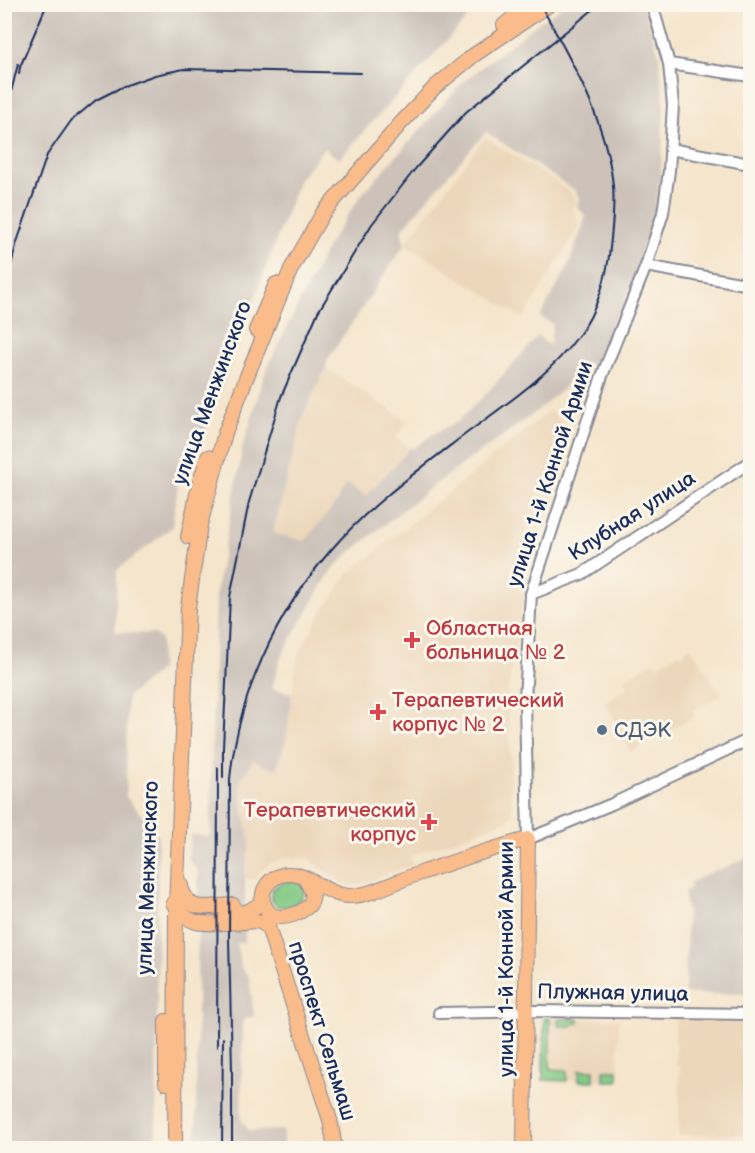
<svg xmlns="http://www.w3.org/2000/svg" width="755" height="1153" font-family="'Balsamiq Sans',sans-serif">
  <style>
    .built { fill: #edd7bb }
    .industrial { fill: #ccc2b9; fill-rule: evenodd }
    .green { fill: #85ca85; stroke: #507c72; stroke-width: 1.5 }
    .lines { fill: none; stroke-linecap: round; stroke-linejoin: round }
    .minor-casing { stroke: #888a95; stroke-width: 14 }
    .major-casing { stroke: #888a95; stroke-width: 16 }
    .minor { stroke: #fff; stroke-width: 10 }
    .major { stroke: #fabc8b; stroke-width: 14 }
    .rail { stroke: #1b2f5e; stroke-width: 2 }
    .health-dot { fill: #e0444e; stroke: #fbf7ec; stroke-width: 2 }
    .service-dot { fill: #5c6f8a; stroke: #fbf7ec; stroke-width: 2 }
    .labels { text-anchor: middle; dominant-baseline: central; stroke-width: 6; stroke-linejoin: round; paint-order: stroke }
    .street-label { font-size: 21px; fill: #1b2f5e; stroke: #fbf7ec }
    .health-label { font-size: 21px; fill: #be3a42; stroke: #fbf7ec; text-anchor: start }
    .service-label { font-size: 21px; fill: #4e5e75; stroke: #fbf7ec; text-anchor: start }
  </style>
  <rect width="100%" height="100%" fill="#fbf7ec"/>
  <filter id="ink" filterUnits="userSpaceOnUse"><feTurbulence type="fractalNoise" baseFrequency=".0167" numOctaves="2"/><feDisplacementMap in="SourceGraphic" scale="12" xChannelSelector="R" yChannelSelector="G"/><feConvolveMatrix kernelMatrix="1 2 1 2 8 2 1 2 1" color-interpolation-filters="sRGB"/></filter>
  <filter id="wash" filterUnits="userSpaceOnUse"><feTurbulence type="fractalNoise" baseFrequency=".008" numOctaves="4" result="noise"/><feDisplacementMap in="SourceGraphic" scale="24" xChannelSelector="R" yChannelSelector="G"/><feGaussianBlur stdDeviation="1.35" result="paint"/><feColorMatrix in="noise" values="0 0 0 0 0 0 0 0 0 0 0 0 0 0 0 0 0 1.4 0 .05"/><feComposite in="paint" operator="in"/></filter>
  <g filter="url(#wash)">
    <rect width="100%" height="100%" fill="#f5e5cc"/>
    <path class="built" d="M485,137L571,192L576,202L573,209L580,226L523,318L405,244Z
      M326,368L407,421L396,438L410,448L366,496H339L337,502L305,541L273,533L303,415Z
      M550,411L570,430L526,592L508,688L512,815L506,821L410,856L413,865L361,884L354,885L342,884L309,858L288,857L270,863L260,871L255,879H245L250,841L242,803L241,780L253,760L262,763L286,741L298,655L319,617L348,574Z
      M690,646L722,695L693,711L695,716L630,752L605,702L629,686L625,679L654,661L657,666L679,653L683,655Z
      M675,1017L750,1018L748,1135H679L680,1066H676Z
      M544,1018L619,1019L618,1081L543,1080Z"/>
    <path class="industrial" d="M5,4L479,5L339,159L324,148L299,179L226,375L191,473L179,478L172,527L117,570L115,632L155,634L161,640L160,670L127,697L126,797L158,834L156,1148H5Z
      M564,5H643L659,56L664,100L661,174L652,228L644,256L618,320L593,366L586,362L565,387L537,411L434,485L348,554L336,566L327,578L287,646L279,662L272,689L292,693L286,741L276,769L261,765V763L253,760L241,780L242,803L250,841L245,873V941L236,944L241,967L249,977L254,1016L243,1020L241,1119L249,1131L283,1130V1148H196L198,872L188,858L191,835L210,836L216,591L243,446L266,370L328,245L362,194L463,82L538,23ZM486,132L577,192L576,194L580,197L578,200L579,203L576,206L586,216L568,267L540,317L553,324L550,346L538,336L486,394L457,422L433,434L413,449L410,448L366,496L347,484L339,496L337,502L305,541L273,533L303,415L326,368L328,359L405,244L401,231L428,198Z
      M750,856V994H685L687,910L685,903V891L691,888L689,883L718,869L719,870Z"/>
    <path class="green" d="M294,880L299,881L305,890C303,907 271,915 271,895C271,892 272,889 275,887C280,883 288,881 294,880Z
      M544,1018H550V1069L567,1070V1081L543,1080Z
      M558,1019H579V1023H574L573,1026H558Z
      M579,1070H594V1081H579Z
      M604,1070H618V1081H604Z"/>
  </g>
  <g filter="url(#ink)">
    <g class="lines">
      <g class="minor-casing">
        <path id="minor" d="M652,4L669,64L673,105L669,171L663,213L646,266L602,376L531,594L525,700L528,839L612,804L750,739
          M669,64L750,76
          M670,149L750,164
          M646,266L750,285
          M531,594L582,574L750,462
          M439,1013L538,1011L750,1014"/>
      </g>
      <g class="major-casing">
        <path id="major" d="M504,25L531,4
          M256,330L276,284
          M188,537L199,485L208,457
          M305,879C309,885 314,892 312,900C309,912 279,923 270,913C255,898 265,880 282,875C304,868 327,897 350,896C369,896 397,881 415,875C452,862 490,849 528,839L524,1148
          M180,883C188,916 206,906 233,905
          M173,903C178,911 186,919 196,922C207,925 242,922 255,921L261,922L268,927
          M223,913L247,912L263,902
          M270,914L268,927L330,1120L335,1148
          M166,1021V1083
          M175,1148L176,907L188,607L200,525L225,433L247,376L291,269L323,213L402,122L435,87L474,55L550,4"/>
      </g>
      <use href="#minor" class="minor"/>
      <use href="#major" class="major"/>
      <path class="rail" d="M19,74L20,67L47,4
        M4,257C6,210 2,161 7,114C9,97 14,81 18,64
        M4,292L17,242L47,155L71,121L96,100L124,86L155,75L184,69L361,73
        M223,777V748L230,597L249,502L281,397L318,312L372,224L416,168L466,112L600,4
        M217,1047L218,768
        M222,1148L223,1038
        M232,1148V1070L229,939L230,779C238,695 276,613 331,550C365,510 413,474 455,442C498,409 546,380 579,335C597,311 607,277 610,248C612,228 615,207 613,186C607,122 571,60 540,4"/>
    </g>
  </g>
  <g class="health-dot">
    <path d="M409 631h6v6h6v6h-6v6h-6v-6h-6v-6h6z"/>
    <path d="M375 703h6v6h6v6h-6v6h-6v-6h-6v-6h6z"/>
    <path d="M426 813h6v6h6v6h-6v6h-6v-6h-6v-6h6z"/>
  </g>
  <circle class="service-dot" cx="602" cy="730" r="6"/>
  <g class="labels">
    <g class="street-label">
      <text transform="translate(212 393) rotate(-70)">улица Менжинского</text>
      <text transform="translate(550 474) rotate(-72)">улица 1-й Конной Армии</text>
      <text transform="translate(632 516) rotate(-33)">Клубная улица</text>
      <text transform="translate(148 878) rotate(-88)">улица Менжинского</text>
      <text transform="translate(506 959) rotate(-90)">улица 1-й Конной Армии</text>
      <text transform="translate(613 993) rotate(1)">Плужная улица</text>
      <text transform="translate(322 1031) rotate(73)">проспект Сельмаш</text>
    </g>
    <g class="health-label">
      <text x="426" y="628">Областная<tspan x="426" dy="24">больница № 2</tspan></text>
      <text x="392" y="700">Терапевтический<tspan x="392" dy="24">корпус № 2</tspan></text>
      <text x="416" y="810" text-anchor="end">Терапевтический<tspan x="416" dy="24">корпус</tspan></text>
    </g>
    <g class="service-label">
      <text x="614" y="730">СДЭК</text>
    </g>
  </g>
  <rect width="755" height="1153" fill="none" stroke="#fbf7ec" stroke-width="24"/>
</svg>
